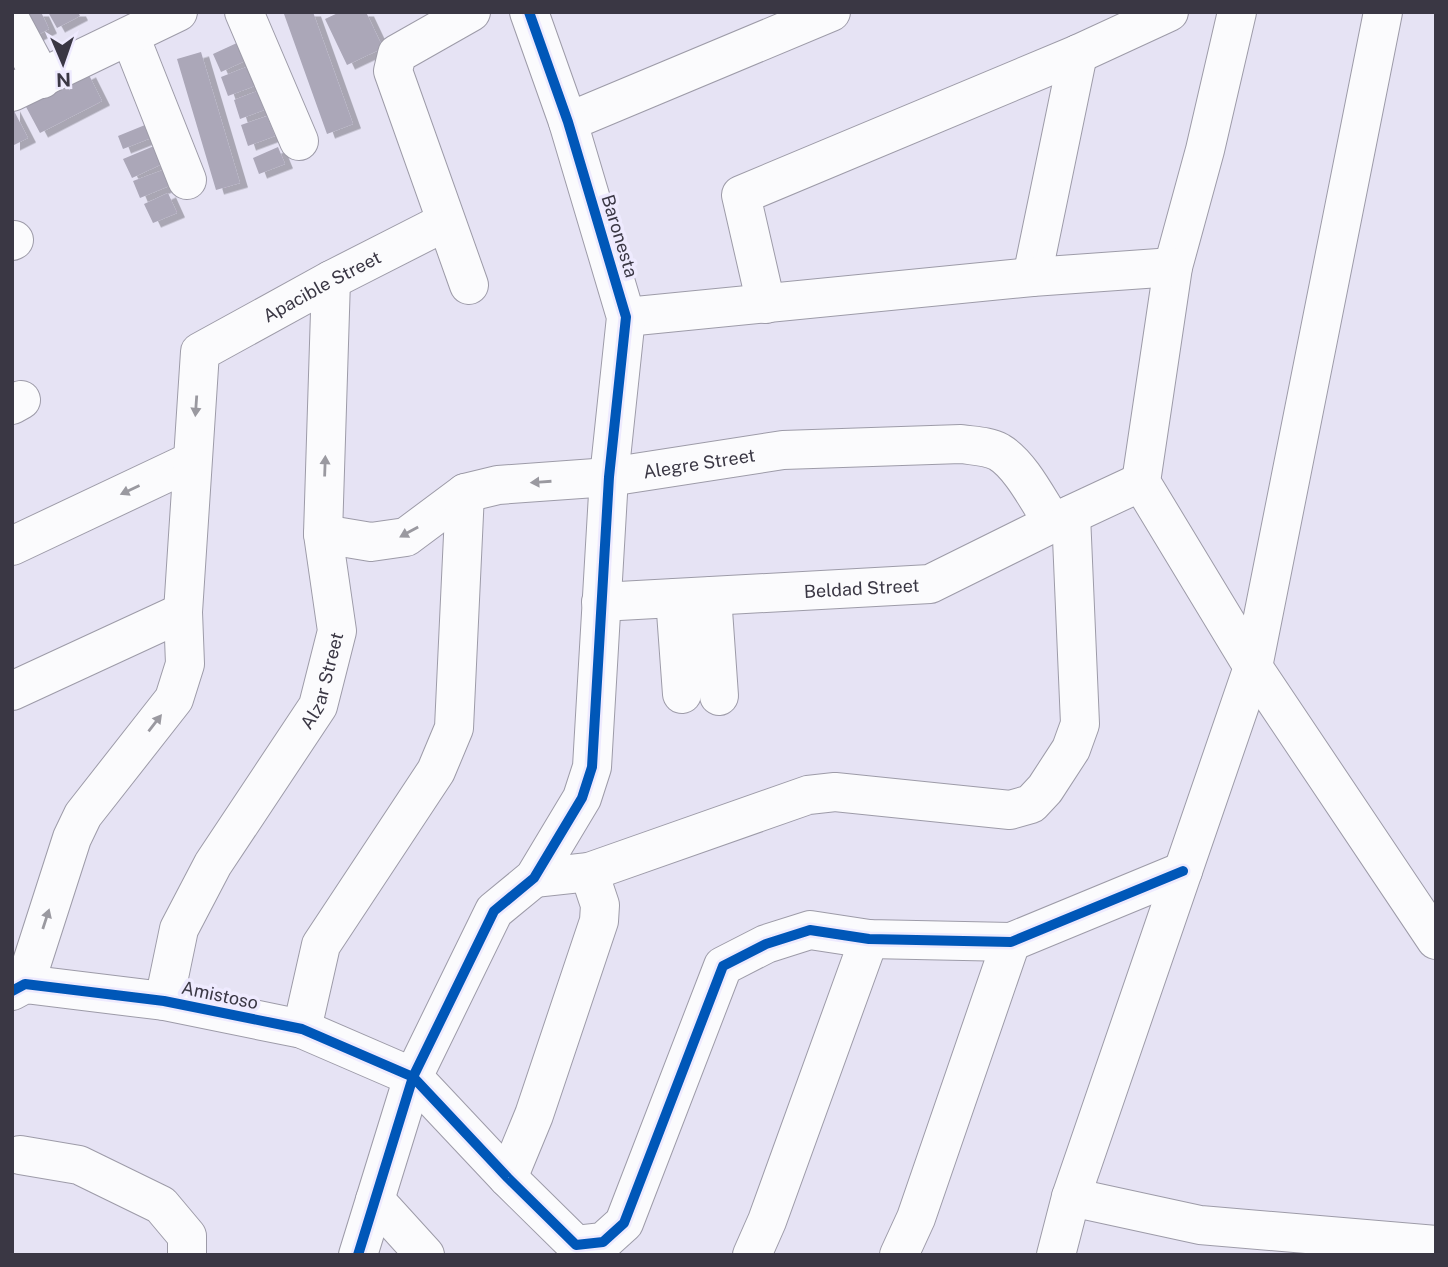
<svg xmlns="http://www.w3.org/2000/svg" width="1448" height="1267" font-family="'Public Sans',sans-serif">
  <style>
    .building { fill: #aba7b8; filter: url(#shadow) }
    .lines { fill: none; stroke-linecap: round; stroke-linejoin: round }
    .minor-casing { stroke: #9d9ba8; stroke-width: 40 }
    .minor { stroke: #fbfbfd; stroke-width: 38 }
    .cycleway-casing { stroke: #eeeafe; stroke-width: 15 }
    .cycleway { stroke: #0057b8; stroke-width: 10 }
    .oneway { fill: #9a99a0 }
    .labels { text-anchor: middle; dominant-baseline: central; stroke-width: 7; stroke-linejoin: round; paint-order: stroke }
    .street-label { font-size: 18px; fill: #3a3744; stroke: #eeeafe }
  </style>
  <defs>
    <filter id="shadow"><feDropShadow dx="8" dy="4.5" stdDeviation="0" flood-color="#0004"/></filter>
  </defs>
  <rect width="100%" height="100%" fill="#e6e3f4"/>
  <path class="building" d="M14,12H41L49,29L28,40Z
    M48,12H78L80,16L57,28Z
    M289,12H313L353,124L327,134L284,14Z
    M340,12H366L383,48L347,65L325,19Z
    M239,42L247,60L221,72L213,54Z
    M201,52L240,183L216,190L177,59Z
    M249,66L257,85L228,96L221,77Z
    M88,73L102,101L40,133L25,105Z
    M257,91L264,110L240,119L234,100Z
    M12,107L28,138L12,146Z
    M267,116L275,136L248,146L241,125Z
    M145,125L151,138L123,149L118,136Z
    M154,146L162,164L132,178L123,159Z
    M278,147L285,164L259,174L253,158Z
    M163,170L169,186L140,198L133,181Z
    M168,193L177,213L153,223L144,204Z"/>
  <g class="lines">
    <g class="minor-casing">
      <g id="minor">
        <path d="M244,12L299,141"/>
        <path d="M1237,12L1205,150L1173,267L1141,482L1253,667L1436,940"/>
        <path d="M12,23L42,79"/>
        <path d="M130,36L187,180"/>
        <path d="M12,92L178,12"/>
        <path d="M568,122L831,12"/>
        <path d="M12,241L14,240"/>
        <path d="M1032,277L1078,54"/>
        <path d="M469,285L393,71L397,54L471,12"/>
        <path d="M766,304L741,195L1078,54L1169,12"/>
        <path d="M626,317L1032,277L1173,267"/>
        <path d="M12,405L21,400"/>
        <path id="s1" d="M323,534L371,542L406,537L465,493L498,485L609,477L783,450L961,444C974,446 988,446 999,452C1021,465 1039,502 1053,523"/>
        <path d="M12,546L192,461"/>
        <path d="M712,596L719,696"/>
        <path d="M675,598L682,694"/>
        <path id="s2" d="M601,602L930,584L1053,523L1141,482"/>
        <path d="M12,691L183,612"/>
        <path d="M534,878L589,872L808,795L835,792L1010,810L1031,804L1045,789L1071,749L1080,724L1071,515"/>
        <path id="s3" d="M25,984L72,838L83,815L174,699L185,664L183,612L200,352L331,280L445,222"/>
        <path d="M12,991L25,984L164,1001L302,1029L413,1077L508,1178L576,1245L603,1242L624,1223L723,966L766,944L810,930L869,939L1011,942L1183,871"/>
        <path id="s4" d="M164,1001L179,929L213,864L318,706L337,631L323,534L331,280"/>
        <path d="M302,1029L321,945L436,771L454,728L465,493"/>
        <path d="M20,1155L79,1165L161,1205L187,1236V1255"/>
        <path d="M508,1178L534,1115L599,921L600,905L589,872"/>
        <path d="M1071,1197L1200,1225L1436,1245"/>
        <path d="M375,1200L425,1255"/>
        <path d="M358,1255L413,1077L494,911L534,878L582,798L592,767L609,477L626,317L568,122L529,12"/>
        <path d="M752,1255L767,1221L869,939"/>
        <path d="M899,1255L916,1218L1011,942"/>
        <path d="M1056,1255L1071,1197L1253,667L1383,12"/>
      </g>
    </g>
    <use href="#minor" class="minor"/>
    <g class="cycleway-casing">
      <path id="cycleway" d="M12,991L25,984L164,1001L302,1029L413,1077L508,1178L576,1245L603,1242L624,1223L723,966L766,944L810,930L869,939L1011,942L1183,871
        M358,1255L413,1077L494,911L534,878L582,798L592,767L609,477L626,317L568,122L529,12"/>
    </g>
    <use href="#cycleway" class="cycleway"/>
  </g>
  <defs><path id="oneway-solid" d="M-6-.8H1V-3.2L6.5 0L1 3.2V.8H-6Z" transform="scale(1.75)"/></defs>
  <g class="oneway">
    <use href="#oneway-solid" transform="translate(196 406) rotate(94)"/>
    <use href="#oneway-solid" transform="translate(325 466) rotate(-88)"/>
    <use href="#oneway-solid" transform="translate(541 482) rotate(176)"/>
    <use href="#oneway-solid" transform="translate(130 490) rotate(155)"/>
    <use href="#oneway-solid" transform="translate(409 532) rotate(151)"/>
    <use href="#oneway-solid" transform="translate(155 723) rotate(-52)"/>
    <use href="#oneway-solid" transform="translate(46 919) rotate(-72)"/>
  </g>
  <g class="labels">
    <g class="street-label">
      <text transform="translate(620 236) rotate(73)">Baronesta</text>
      <text stroke="none"><textPath href="#s3" startOffset="814">Apacible Street</textPath></text>
      <text stroke="none"><textPath href="#s1" startOffset="394">Alegre Street</textPath></text>
      <text stroke="none"><textPath href="#s2" startOffset="261">Beldad Street</textPath></text>
      <text stroke="none"><textPath href="#s4" startOffset="362">Alzar Street</textPath></text>
      <text transform="translate(220 995) rotate(12)">Amistoso</text>
    </g>
  </g>
  <rect width="1448" height="1267" fill="none" stroke="#3a3744" stroke-width="28"/>
  <g transform="translate(63 63) rotate(178)" stroke="#eeeafe" stroke-width="5" paint-order="stroke">
  <path d="M0-5L12 26L0 18L-12 26Z" fill="#3a3744"/>
  <text y="-10" font-size="19" font-weight="bold" text-anchor="middle" fill="#3a3744">N</text>
  </g>
</svg>
